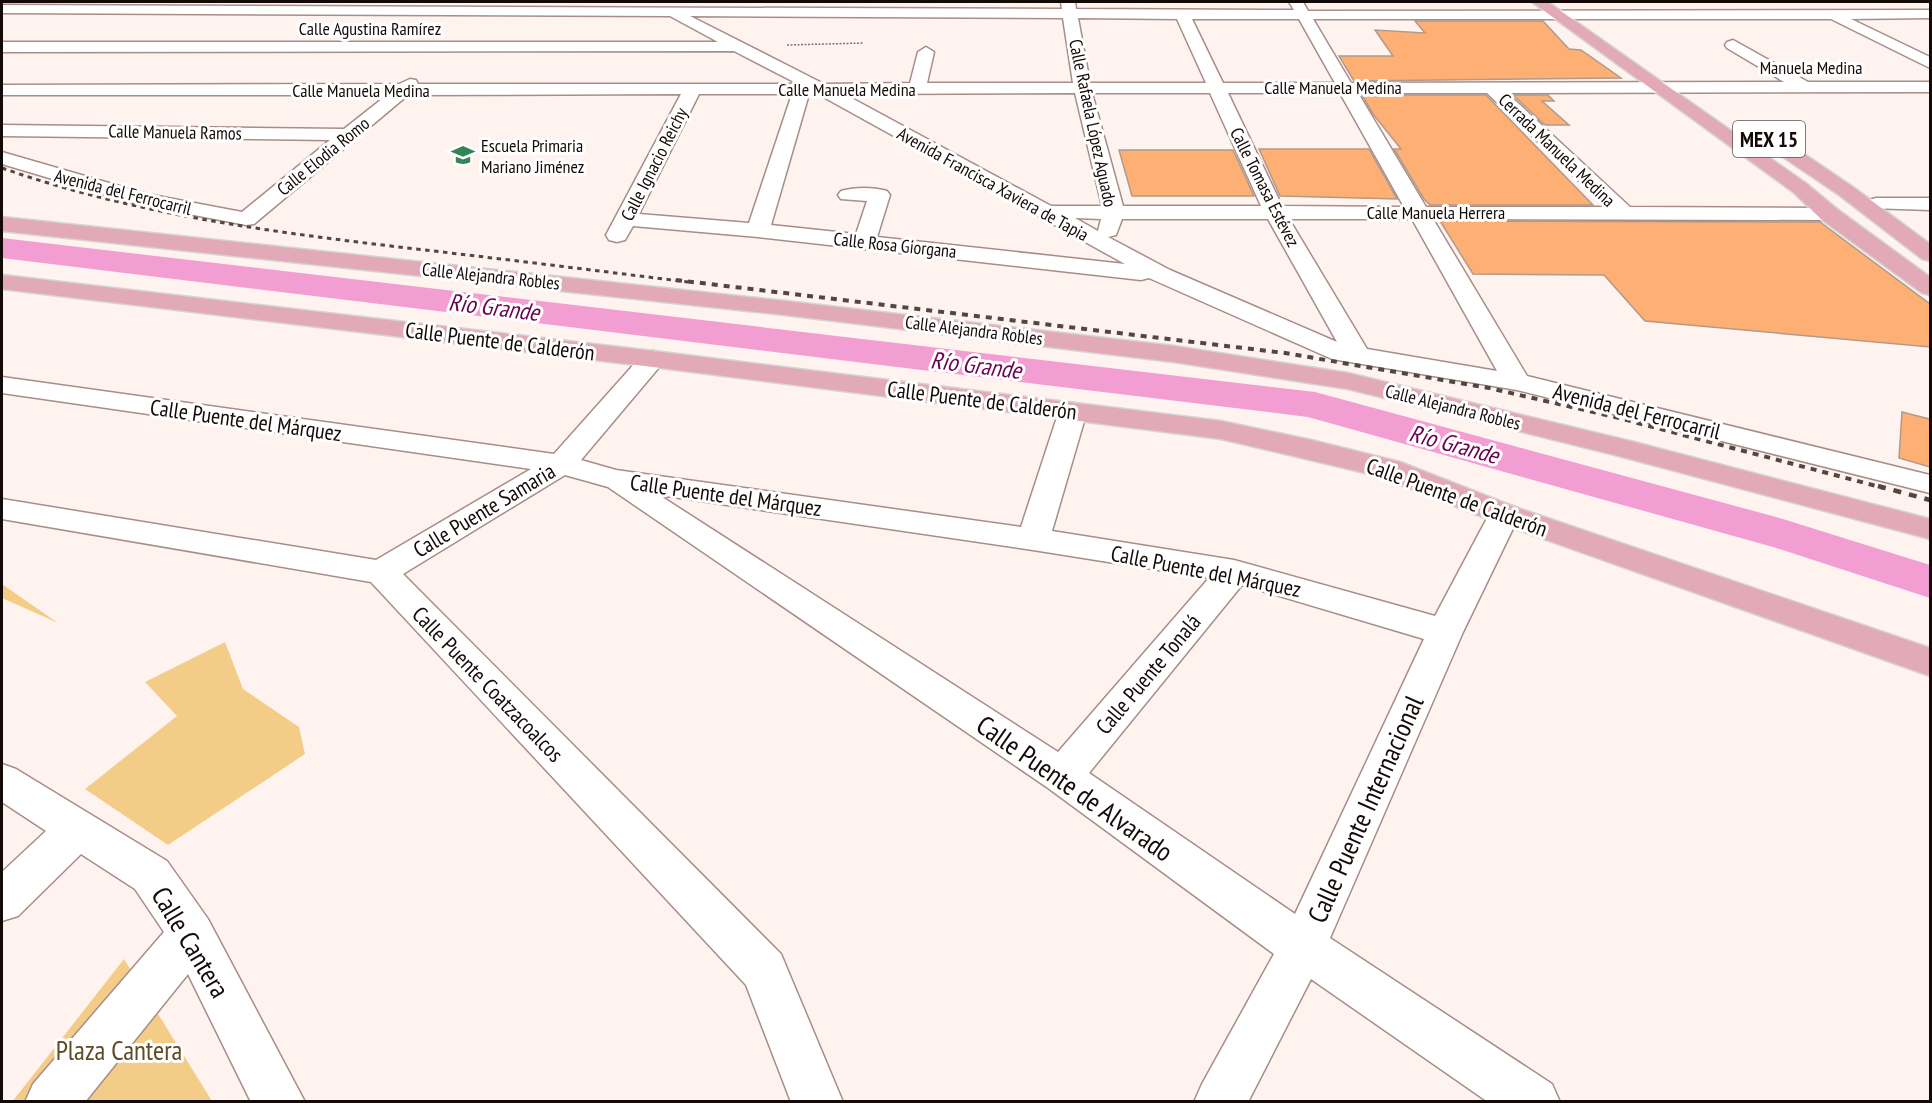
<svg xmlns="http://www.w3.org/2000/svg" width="1932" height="1103" font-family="'PT Sans Narrow',sans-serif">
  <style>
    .green { fill: #f3cd88 }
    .water { fill: #f29ed2 }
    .building { fill: #fdaf74; stroke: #b09a8b; stroke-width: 1.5 }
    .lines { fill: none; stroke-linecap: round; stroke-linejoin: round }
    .minor-casing { stroke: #a88d87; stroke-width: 3 }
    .major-casing { stroke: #d5d3d3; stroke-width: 3 }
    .path { stroke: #7d7370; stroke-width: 1.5; stroke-dasharray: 2 1.5; stroke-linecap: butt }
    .minor { fill: #fff; fill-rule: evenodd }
    .major { fill: #e2aab6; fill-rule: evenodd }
    .rail-far2 { stroke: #504644; stroke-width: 3; stroke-dasharray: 4.5 4.5; stroke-linecap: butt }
    .rail-far1 { stroke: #504644; stroke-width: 4; stroke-dasharray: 6 6; stroke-linecap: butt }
    .rail { stroke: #504644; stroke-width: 4.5; stroke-dasharray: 8 8; stroke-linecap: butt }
    .labels { text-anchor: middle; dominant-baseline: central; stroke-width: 6; stroke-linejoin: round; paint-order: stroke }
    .far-street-label { font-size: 18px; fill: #130a08; stroke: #fff }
    .far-poi-label { font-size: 18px; fill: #130a08; stroke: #fff; text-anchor: start }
    .shield { fill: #fff; stroke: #5a5452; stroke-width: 1.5 }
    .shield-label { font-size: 21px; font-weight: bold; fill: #130a08 }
    .street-label { font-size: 22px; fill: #130a08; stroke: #fff }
    .water-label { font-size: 24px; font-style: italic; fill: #69024f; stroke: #fff }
    .near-street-label { font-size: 27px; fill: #130a08; stroke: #fff }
    .near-park-label { font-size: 27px; fill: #5f4b26; stroke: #fff }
  </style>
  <rect width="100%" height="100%" fill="#fff3f0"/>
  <path class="green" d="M2,584L58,623L2,598Z
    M225,642L243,689L299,727L305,754L168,845L85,789L177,716L145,682Z
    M124,959L212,1101L12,1102Z"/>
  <path class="water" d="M2,238L1315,392L1776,517L1930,565V598L1773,547L1308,417L2,258Z"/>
  <path class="building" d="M1415,21H1543L1569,49L1581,50L1621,78L1354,81L1339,56H1393L1375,30L1425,33Z
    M1362,95H1486L1593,205H1430L1424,199L1394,149H1401L1373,114Z
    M1513,95H1548L1554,101H1542L1569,125H1545Z
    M1259,149H1369L1397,199L1280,196Z
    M1119,150H1233L1254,196H1132Z
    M1440,221L1820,222L1930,304V347L1645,321L1604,275L1473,274Z
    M1902,412L1930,419V467L1899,458Z"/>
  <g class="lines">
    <g class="minor-casing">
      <path id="minor" d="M1061,2H1075L1076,9L1294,10L1289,2H1303L1308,11L1930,10V18L1851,19L1930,57V68L1831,19H1313L1351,83L1784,82L1727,48L1725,45L1727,42L1733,40L1808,82H1930V92L1507,93L1630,207L1829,208L1837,209L1840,214L1837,219L1829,220L1433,219L1527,376L1930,475V493L1517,390L1332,359L1149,278L1141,280L758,237L633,226L625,240L617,242L609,240L606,235L681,94L408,95L254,224L246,225L137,204L2,164V152L147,194L242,212L330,140L2,136V125L344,129L387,95H2V85L399,84L410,79L416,80L418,84H798L734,51L2,52V42H718L670,16L2,13V5L1062,9ZM690,16L1063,18L1073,83H927L934,52L926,47L918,52L910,83L824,84ZM1078,18L1177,19L1206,83H1090ZM1192,19H1299L1335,83H1223ZM1075,93L1102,206H1051L844,94ZM1092,93H1210L1261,206H1123ZM1228,93H1340L1404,207L1282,206ZM1358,93H1487L1606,207H1426ZM699,94H792L749,223L639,214ZM809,94H818L1125,264L877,237L890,195L887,191C873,187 855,187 841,191L838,195L841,199L867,201L856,234L771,225ZM1075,218L1101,219L1098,231ZM1122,219H1268L1337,342L1170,270L1108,237L1116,235ZM1289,219H1412L1497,371L1367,349Z
        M1876,198H1930V210L1869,208L1865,204L1869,200Z
        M653,351L662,353L666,359L581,460L616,470L1021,527L1059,411L1063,405L1073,403L1083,405L1087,411L1052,531L1234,560L1435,616L1493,507L1504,504L1515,507L1520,514L1463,632L1330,938L1552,1084L1560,1102H1488L1311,979L1248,1102H1194L1202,1084L1274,954L1048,788L608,487L565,475L403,574L781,954L843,1102H791L746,985L371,582L2,519V499L376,560L531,469L2,393V377L554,454L644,353ZM659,495L1033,550L1209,578L1058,752ZM1242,585L1424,639L1295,914L1089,773Z
        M2,764L16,769L167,861L208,919L305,1102H251L188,974L85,1102H25L33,1084L164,932L135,889L81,854L18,916L2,921V872L46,831L2,802Z"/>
    </g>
    <g class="major-casing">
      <path id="major" d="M1532,2H1548L1807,184L1837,209L1930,277V295L1922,293L1821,219L1793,192Z
        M1778,139L1785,141L1853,187L1930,244V261L1922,259L1839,195L1771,149L1768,145L1771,141Z
        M2,217L785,301L1174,346L1348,373L1634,442L1930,519V539L1615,455L1348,389L1174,362L785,315L2,231Z
        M2,275L653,351L1221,421L1311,440L1400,462L1515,507L1930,648V676L1493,521L1378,476L1221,439L653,367L2,289Z"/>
    </g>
    <path class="path" d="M787,45L864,43"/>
    <use href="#minor" class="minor"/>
    <use href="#major" class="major"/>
    <path class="rail-far2" d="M2,168C130,213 264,231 399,247C495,258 592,270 688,282"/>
    <path class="rail-far1" d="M676,280L1285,353L1489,388L1615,417L1884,488"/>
    <path class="rail" d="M1878,486L1930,500"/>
  </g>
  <defs>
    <g id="school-bare" transform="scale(1.8)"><path d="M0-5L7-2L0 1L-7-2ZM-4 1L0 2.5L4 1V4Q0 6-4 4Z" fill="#318557" stroke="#fff" stroke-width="2.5" paint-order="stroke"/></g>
  </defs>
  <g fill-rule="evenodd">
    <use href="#school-bare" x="463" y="155"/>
  </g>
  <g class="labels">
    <g class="far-street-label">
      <text x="370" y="28">Calle Agustina Ramírez</text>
      <text x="1811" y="67">Manuela Medina</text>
      <text x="1333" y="87">Calle Manuela Medina</text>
      <text x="847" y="89">Calle Manuela Medina</text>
      <text x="361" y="90">Calle Manuela Medina</text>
      <text transform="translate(1093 123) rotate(78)">Calle Rafaela López Aguado</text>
      <text transform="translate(175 132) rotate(1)">Calle Manuela Ramos</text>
      <text transform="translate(1557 150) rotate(44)">Cerrada Manuela Medina</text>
      <text transform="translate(323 156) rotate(-39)">Calle Elodia Romo</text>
      <text transform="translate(654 164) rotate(-63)">Calle Ignacio Reichy</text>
      <text transform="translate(993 184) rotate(29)">Avenida Francisca Xaviera de Tapia</text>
      <text transform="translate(1265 187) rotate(63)">Calle Tomasa Estévez</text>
      <text transform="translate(123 192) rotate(14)">Avenida del Ferrocarril</text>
      <text x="1436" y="212">Calle Manuela Herrera</text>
      <text transform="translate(895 245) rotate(6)">Calle Rosa Giorgana</text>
      <text transform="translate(491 276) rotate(6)">Calle Alejandra Robles</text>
      <text transform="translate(974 330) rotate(7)">Calle Alejandra Robles</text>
      <text transform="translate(1453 407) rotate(14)">Calle Alejandra Robles</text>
    </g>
    <g class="far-poi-label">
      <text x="481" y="145">Escuela Primaria<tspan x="481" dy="21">Mariano Jiménez</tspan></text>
    </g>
    <rect class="shield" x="1733" y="121" width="72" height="36" rx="4.5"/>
    <g class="shield-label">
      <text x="1769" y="139">MEX 15</text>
    </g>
    <g class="street-label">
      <text transform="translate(500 341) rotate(7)">Calle Puente de Calderón</text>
      <text transform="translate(982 400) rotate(7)">Calle Puente de Calderón</text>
      <text transform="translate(1637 411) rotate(14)">Avenida del Ferrocarril</text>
      <text transform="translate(246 420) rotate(8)">Calle Puente del Márquez</text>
      <text transform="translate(726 495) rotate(8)">Calle Puente del Márquez</text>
      <text transform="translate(1457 497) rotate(20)">Calle Puente de Calderón</text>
      <text transform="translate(484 510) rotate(-31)">Calle Puente Samaria</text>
      <text transform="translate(1206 571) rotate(11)">Calle Puente del Márquez</text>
      <text transform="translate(1148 674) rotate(-50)">Calle Puente Tonalá</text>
      <text transform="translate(488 684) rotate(46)">Calle Puente Coatzacoalcos</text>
    </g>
    <g class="water-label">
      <text transform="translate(494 307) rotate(7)">Río Grande</text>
      <text transform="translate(976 365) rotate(7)">Río Grande</text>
      <text transform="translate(1454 444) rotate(15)">Río Grande</text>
    </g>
    <g class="near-street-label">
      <text transform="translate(1075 788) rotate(35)">Calle Puente de Alvarado</text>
      <text transform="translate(1365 809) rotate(-66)">Calle Puente Internacional</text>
      <text transform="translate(191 942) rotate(59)">Calle Cantera</text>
    </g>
    <g class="near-park-label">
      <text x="119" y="1050">Plaza Cantera</text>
    </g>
  </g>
  <rect width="1932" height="1103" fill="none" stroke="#130a08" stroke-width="6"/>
</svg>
